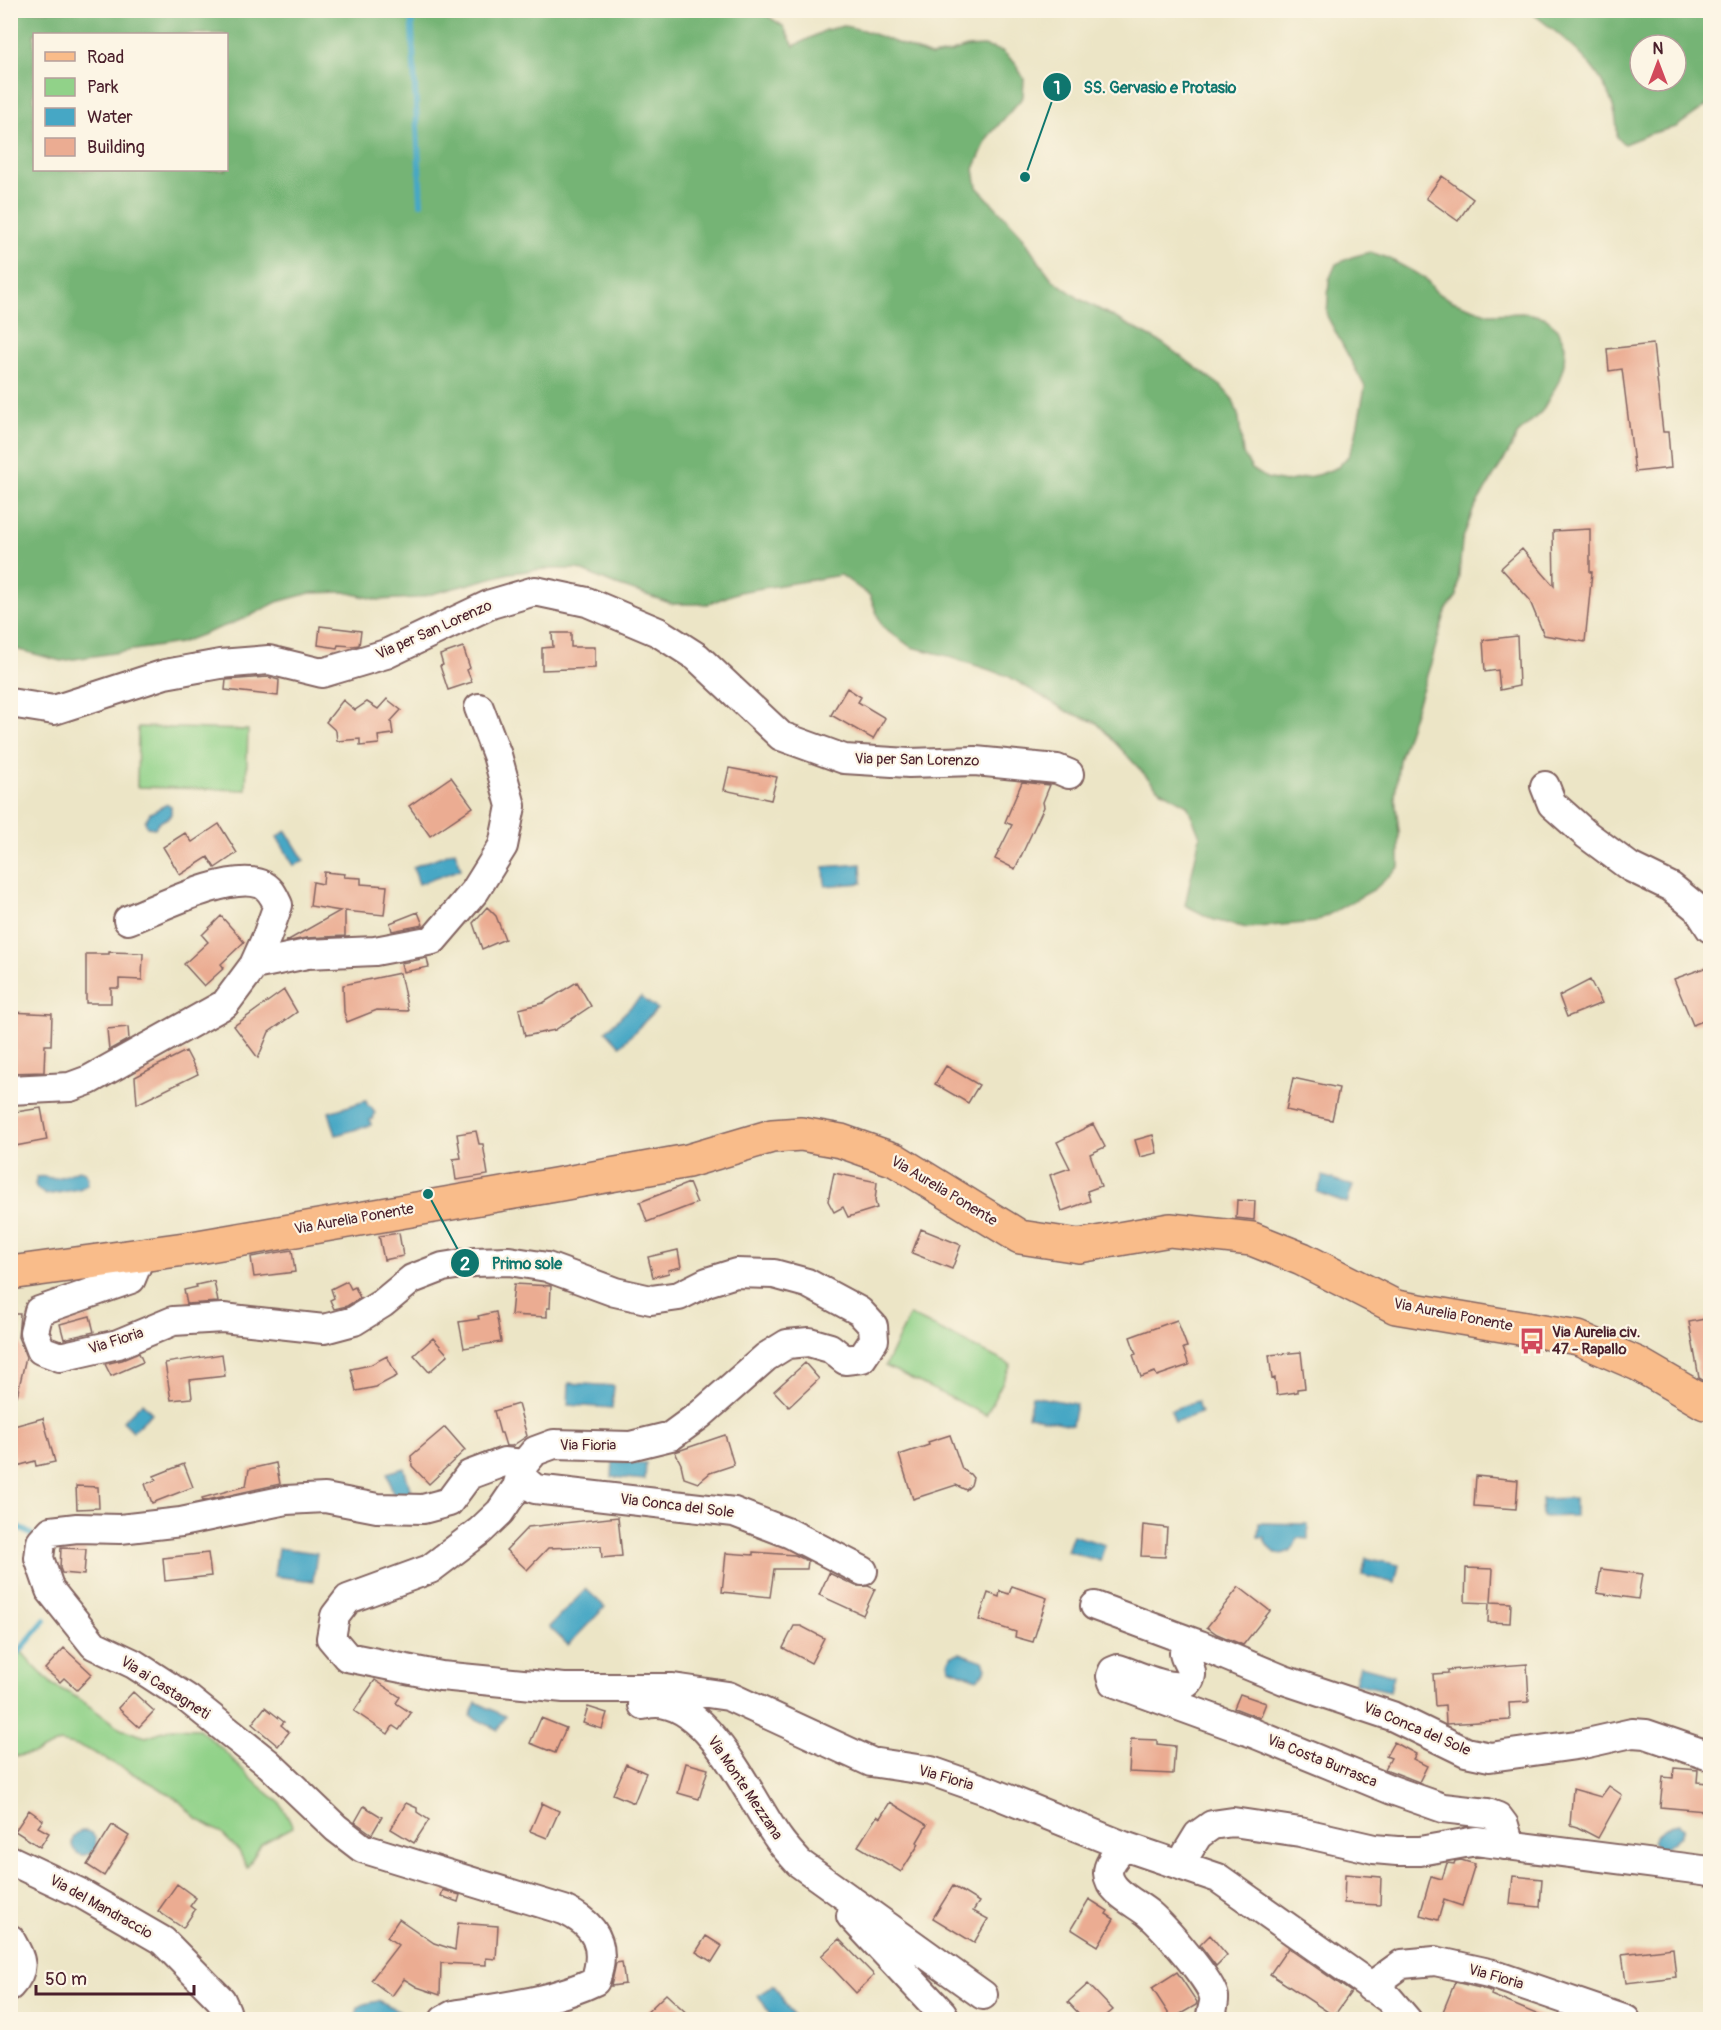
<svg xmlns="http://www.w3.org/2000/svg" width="1721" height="2030" font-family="Pangolin,sans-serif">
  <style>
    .green { fill: #91d289; stroke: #6e785a; stroke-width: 1.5 }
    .forest { fill: #74b475; stroke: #5f6a50; stroke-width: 1.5; fill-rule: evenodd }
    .water { fill: #46a7c5; stroke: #486378; stroke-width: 1.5 }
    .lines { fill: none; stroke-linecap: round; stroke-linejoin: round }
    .stream { stroke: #46a7c5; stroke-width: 6 }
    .building { fill: #ebac92 }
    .minor-casing { stroke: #836461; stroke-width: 32 }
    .major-casing { stroke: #836461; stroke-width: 36 }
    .minor { stroke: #fff; stroke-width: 28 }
    .major { stroke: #f9bc8a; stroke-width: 33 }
    .labels { text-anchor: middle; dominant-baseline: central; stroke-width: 4.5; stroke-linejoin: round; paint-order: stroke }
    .street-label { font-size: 15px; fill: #4a1f2b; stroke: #fcf5e5 }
    .poi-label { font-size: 15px; font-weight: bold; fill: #4a1f2b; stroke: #fcf5e5; text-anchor: start }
    .leader { fill: none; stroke: #0f766e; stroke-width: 2 }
    .callout-dot { fill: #0f766e; stroke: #fcf5e5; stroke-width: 2 }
    .mark-label { font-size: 18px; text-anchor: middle; font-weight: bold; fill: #fff }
    .callout-label { font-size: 16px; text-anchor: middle; font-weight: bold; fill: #0f766e; stroke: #fcf5e5; stroke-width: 4.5; stroke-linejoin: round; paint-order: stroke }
  </style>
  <rect width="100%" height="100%" fill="#fcf5e5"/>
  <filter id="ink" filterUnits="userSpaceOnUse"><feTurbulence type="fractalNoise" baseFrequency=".0167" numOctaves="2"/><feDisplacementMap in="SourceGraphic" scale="12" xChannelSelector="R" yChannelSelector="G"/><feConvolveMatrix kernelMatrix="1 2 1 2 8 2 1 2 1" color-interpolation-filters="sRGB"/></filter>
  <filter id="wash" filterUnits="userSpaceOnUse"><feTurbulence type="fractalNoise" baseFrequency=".008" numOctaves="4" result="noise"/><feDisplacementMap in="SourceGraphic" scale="24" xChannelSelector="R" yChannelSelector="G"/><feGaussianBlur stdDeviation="1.35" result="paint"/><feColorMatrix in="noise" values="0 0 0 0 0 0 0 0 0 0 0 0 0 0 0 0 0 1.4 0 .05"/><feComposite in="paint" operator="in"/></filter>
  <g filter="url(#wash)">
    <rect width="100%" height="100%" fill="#ece5c6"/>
    <path class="green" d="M138,727L248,730L246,790L137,787Z
      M910,1315L1011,1365L986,1415L885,1366Z
      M10,1634L16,1645L34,1666L53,1685L78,1698L121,1729L146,1737L172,1728L199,1729L220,1747L258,1785L280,1803L293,1827L261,1844L247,1868L239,1851L220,1832L197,1819L178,1800L156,1786L85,1748L60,1742L36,1753L11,1757Z"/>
    <path class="forest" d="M763,10L766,15L783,26L794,46L826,30L844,26L863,30L931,56L949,53L967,47L984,46L1002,51L1015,63L1024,79L1023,97L988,137L974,169L977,187L1021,234L1040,263L1052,279L1080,299L1162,343L1221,386L1233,400L1239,418L1243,454L1252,469L1266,478L1285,482L1321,474L1338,467L1349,455L1355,439L1365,387L1327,316L1329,280L1336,264L1352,257L1370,252L1388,258L1425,278L1436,292L1452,301L1489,314L1526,313L1544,317L1558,329L1565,346L1564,364L1559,381L1542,411L1517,435L1510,450L1474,508L1462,541L1457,596L1446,610L1431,663L1399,760L1395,797L1399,832V867L1375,889L1315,922L1247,928L1214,920L1185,905L1200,836L1187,805L1158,789L1097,723L1066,711L1008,676L944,655L911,647L882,626L870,596L841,575L739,592L708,604H673L611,583L578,569H545L510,573L417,598L378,600L345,592L310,593L277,602L246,618L180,643L61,661L11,648V11ZM34,34H226V170H34Z
      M1529,11H1710V103L1676,127L1649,134L1624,144L1617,137C1619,80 1571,42 1529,11ZM1640,45H1676V81H1640Z"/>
    <path class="water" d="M167,804L171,806V816L158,823L155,828L147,827L145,821L150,813Z
      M286,831L304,860L294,866L277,837Z
      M455,851L461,869L419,884L413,867Z
      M861,864L862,883L825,886L824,867Z
      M641,997L657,1009L620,1046L606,1031Z
      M366,1101L368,1106L371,1107L375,1113L373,1119L370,1120L371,1125L336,1135L329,1112Z
      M79,1170L85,1172L88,1178L87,1185L79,1189L46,1195L37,1189L35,1184L37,1177C44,1175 46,1178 53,1178C62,1178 70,1173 79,1170Z
      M1323,1176L1353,1186L1347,1203L1317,1192Z
      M569,1383L614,1386L612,1408L568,1405Z
      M1032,1396L1076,1404L1072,1425L1028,1416Z
      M1197,1401L1201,1413L1175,1422L1171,1410Z
      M142,1403L152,1413L133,1431L123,1421Z
      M613,1461L646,1463L645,1480L612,1477Z
      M404,1468L411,1492L394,1497L387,1473Z
      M1575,1498V1516L1542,1517L1541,1499Z
      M1259,1523L1308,1524V1539L1297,1538C1291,1560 1269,1558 1264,1537H1258Z
      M1073,1535L1105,1545L1100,1561L1067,1551Z
      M278,1548L317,1553L313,1581L274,1576Z
      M1366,1558L1399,1565L1395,1583L1362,1575Z
      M586,1589L605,1607L568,1645L549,1627Z
      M960,1653L983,1661L986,1668L984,1673L977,1679L949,1668L948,1662L952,1655Z
      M1360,1666L1394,1675L1390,1691L1355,1683Z
      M476,1702L505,1716L498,1730L470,1716Z
      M1679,1824L1683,1828L1680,1835L1664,1848H1657L1653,1842C1656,1832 1669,1825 1679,1824Z
      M72 1843a12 12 0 1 1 24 0a12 12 0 1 1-24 0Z
      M774,1985L795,2019H773L758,1995Z
      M378,2001L400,2012L404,2019H359L356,2016L358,2008L364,2004Z"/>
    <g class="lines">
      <path class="stream" d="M411,10L421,203
        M10,1522L32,1535
        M10,1659H13L45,1620"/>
    </g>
    <g id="blocks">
      <path class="building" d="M1442,176L1473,199L1458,221L1426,198Z
        M1653,344L1663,432H1668L1671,468L1635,472L1622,369L1609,371L1607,349Z
        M1590,529V572H1592L1585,642L1544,635L1529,599L1501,568L1522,549L1554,586L1553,531Z
        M320,626L361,631L359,645L353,646L338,645L337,648L318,645Z
        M552,633H571V647H595V668L542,670V648L553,647Z
        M1517,636L1519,686L1500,690L1498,670L1485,672L1483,640Z
        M463,647L470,668L467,670L472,682L448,690L440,666L443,665L440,655Z
        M268,677L279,680L278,696L225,690L226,680Z
        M847,688L861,697L858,702L885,718L873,739L831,715Z
        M387,699L401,710L391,721L393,734L378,736L379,744L360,746V739L337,741L336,731L326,722L343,700L355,710L367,702L378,709Z
        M729,768L777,777L771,800L724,790Z
        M451,777L473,807L430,836L409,806Z
        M1022,782L1050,785L1043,802L1044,807L1015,869L995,859L1012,825L1005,822Z
        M219,824L237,853L215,868L208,857L180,875L163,847L185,833L192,842Z
        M324,872L345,874L344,877L361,878V884L387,886L384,915L345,911V936L306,938L285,942L340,911L310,906L313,882L323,884Z
        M487,907L496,916L505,939L482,949L473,923Z
        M418,912L423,925L392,931L390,923Z
        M221,916L244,942L221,964L224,968L204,986L184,964L208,942L202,935Z
        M109,952L143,953L142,980L119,979V988H111V1003H86V954H109Z
        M427,958L429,967L403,972L401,963Z
        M1710,966V1018L1693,1025L1674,979Z
        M400,973L408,1011L377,1010L347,1022L344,1012L343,985Z
        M1590,980L1602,1003L1567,1017L1559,996Z
        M577,982L591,1006L555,1030L525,1036L519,1009L543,1003Z
        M284,990L297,1012L269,1032L258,1058L234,1026Z
        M10,1012L52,1014L51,1045H45L44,1072L10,1073Z
        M128,1027L129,1039L109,1050L107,1029Z
        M186,1051L198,1074L137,1104L135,1077Z
        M946,1066L979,1085L968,1103L935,1084Z
        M1293,1078L1339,1088L1332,1120L1286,1110Z
        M41,1108L47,1140L10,1147V1113Z
        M1093,1124L1105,1147L1090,1154L1101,1186L1087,1191L1090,1201L1062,1211L1050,1175L1070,1168L1057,1142Z
        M476,1131L479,1144H483L488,1175L456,1180L453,1159L461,1158L457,1134Z
        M1153,1135L1157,1153L1140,1157L1135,1140Z
        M834,1173L877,1182L875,1201L877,1208L848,1217L843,1207L834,1212L828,1201Z
        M689,1183L697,1203L647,1222L640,1202Z
        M1237,1200L1255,1201L1254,1220L1236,1218Z
        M921,1229L961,1245L952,1269L912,1253Z
        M399,1233L403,1256L384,1260L379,1236Z
        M292,1250L295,1272L254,1277L251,1257Z
        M678,1250L681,1267L668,1270L669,1273L653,1277L648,1257Z
        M214,1281L218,1302L187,1304L184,1290L197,1287L196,1285Z
        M347,1281L351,1289L355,1287L360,1298L347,1306L334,1309L330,1300L334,1298L331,1289Z
        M514,1284L551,1286L550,1308H547V1317L511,1315Z
        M496,1312L501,1342L464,1348L459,1322L479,1319L478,1316Z
        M10,1314H20L18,1337L26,1357L17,1396L10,1395Z
        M90,1316L94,1332L64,1339L60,1324Z
        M1710,1318V1384L1699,1378L1689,1322Z
        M1177,1320L1187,1347L1183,1348L1189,1365L1157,1376L1155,1372L1141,1377L1133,1355L1136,1354L1130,1337Z
        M433,1338L448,1355L429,1372L414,1355Z
        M1301,1352L1305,1388L1297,1389V1392L1277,1395L1275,1378L1272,1379L1269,1355Z
        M139,1353L143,1362L111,1376L105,1364L122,1360Z
        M222,1354L225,1376L190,1380L192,1398L171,1400L165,1363Z
        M387,1356L397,1376L376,1387L356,1391L351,1369L370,1365Z
        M805,1363L819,1379L789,1407L774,1391Z
        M518,1404L527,1436L512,1446H506L502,1433H500L494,1411Z
        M43,1418L55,1462L36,1466L35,1461L17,1466L10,1442V1427Z
        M445,1427L465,1450L429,1484L412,1466L411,1456Z
        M725,1435L734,1465L710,1473L698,1483L684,1478L681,1464L675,1452Z
        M950,1435L962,1469L970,1474L973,1478L971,1485L966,1490L956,1485L913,1499L899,1455L929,1445L928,1442Z
        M276,1463L280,1484L203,1501L202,1498L246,1486L249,1469Z
        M184,1464L193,1487L152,1503L145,1484L156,1480L154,1476Z
        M1476,1476L1518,1480L1516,1509L1474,1506Z
        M76,1486L98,1487L99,1508L77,1509Z
        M618,1517L622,1556L602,1558L601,1546L548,1548L527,1570L506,1550L528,1527Z
        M1143,1525L1167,1528L1165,1557L1141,1556Z
        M61,1548L86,1549L84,1575L62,1573L60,1568Z
        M753,1552L795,1555L808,1561L807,1569H774L770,1597L722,1592L726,1553L753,1555Z
        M208,1553L211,1576L165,1581L163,1558Z
        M1466,1568L1493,1569L1491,1602L1511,1603L1510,1623L1488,1622L1489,1603L1465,1602Z
        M1601,1569L1642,1574L1638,1599L1597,1593Z
        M829,1573L856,1586H868L875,1589L863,1615L819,1595Z
        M1012,1586L1047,1598L1033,1642L1015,1637L1016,1632L979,1620L988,1593L999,1597L1000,1591L1009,1594Z
        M1239,1587L1270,1611L1243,1645L1217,1634L1207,1627Z
        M794,1626H801L824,1638L811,1663L783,1648Z
        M64,1648L92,1674L77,1690L64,1678L60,1682L45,1669Z
        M1527,1664L1529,1702L1509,1703L1510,1720L1446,1724L1445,1705L1435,1706L1433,1674L1448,1673V1670Z
        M375,1680L400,1697L396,1703L411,1713L399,1730L393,1726L388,1734L354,1711Z
        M133,1692L154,1711L139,1727L118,1708Z
        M1240,1694L1266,1703L1260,1718L1234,1708Z
        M265,1707L284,1722L281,1725L289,1732L278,1746L252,1724Z
        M588,1707L607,1713L602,1729L583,1723Z
        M541,1718L566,1728L555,1753L530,1743Z
        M1131,1739L1157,1740V1744L1175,1746L1173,1774L1129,1772Z
        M1394,1742L1416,1754L1413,1759L1427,1766L1419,1782L1385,1769L1391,1758L1386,1756Z
        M686,1763L708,1769L699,1799L678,1793Z
        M626,1764L646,1773L634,1803L613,1794Z
        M1674,1768L1698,1770L1697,1782L1708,1783L1705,1811L1660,1807L1663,1777L1673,1778Z
        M1609,1786L1622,1795L1598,1838L1577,1827L1570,1825L1573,1789L1601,1797Z
        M890,1802L927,1825L917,1842L919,1844L901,1872L858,1846L877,1816L880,1818Z
        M406,1803L417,1808V1812L429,1820L414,1843L391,1829Z
        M542,1803L559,1811L547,1838L530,1831Z
        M364,1806L382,1817L372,1834L355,1822Z
        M29,1810L43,1820L38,1827L49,1833L40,1847L15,1831Z
        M112,1825L129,1836L104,1876L87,1865Z
        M1461,1860L1475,1864L1462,1906L1444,1900L1438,1920L1420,1915L1431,1876L1442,1879L1447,1863L1454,1864L1455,1861Z
        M1345,1874L1381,1877L1380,1905L1344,1903Z
        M1513,1876L1542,1879L1540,1907L1510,1904Z
        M177,1884L196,1898L190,1906L195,1910L183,1928L158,1911Z
        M953,1886L979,1902L973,1911L988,1919L974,1943L933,1918Z
        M443,1890L460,1895L458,1902L441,1896Z
        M1089,1899L1108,1911L1106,1914L1114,1919L1098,1946L1071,1929Z
        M399,1919L434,1943L455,1950L458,1923L498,1926L496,1959L486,1958V1965L441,1963L440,1995L417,1987L404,1979L392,1996L371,1980L398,1945L387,1937Z
        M1210,1935L1227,1955L1216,1966L1200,1945Z
        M706,1936L722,1946L712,1962L696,1952Z
        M839,1939L874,1975L856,1993L821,1956Z
        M1288,1948L1351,1992L1334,2016L1270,1974Z
        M1673,1948L1676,1977L1626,1983L1622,1954Z
        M622,1962L625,1984L611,1986L616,1963Z
        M1177,1972L1197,2002L1196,2005L1172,2019L1152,1988Z
        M1455,1982L1488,1990L1492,1992L1491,1995L1548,2019H1440Z
        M1088,1984L1113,2010L1102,2019H1084L1068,2002Z
        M666,1994L693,2019H640Z"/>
    </g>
  </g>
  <g filter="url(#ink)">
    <use href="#blocks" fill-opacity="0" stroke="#836461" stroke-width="1.5"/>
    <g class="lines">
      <g class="minor-casing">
        <path id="minor" d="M10,703L54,710L165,674L220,664L269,660L322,673L386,654L491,604L535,591L587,602L658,632L697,657L781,736L844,759L909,763L975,761L1057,769L1069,774
          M1545,786L1552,804L1587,835L1630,867L1671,887L1698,909L1710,928
          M254,965L307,954L375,951L433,940L475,891L503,846L511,806L497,755L479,708
          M10,1090L70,1087L89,1080L225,1004L254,965L267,936L278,905C274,897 271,888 261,884C229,872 159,908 128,920
          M141,1255L131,1279L39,1311L34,1332L41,1350L60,1357L118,1344L173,1321L223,1318L324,1329L354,1321L383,1303L412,1279L443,1267L474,1262L509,1261L547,1267L615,1292L651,1300L679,1296L707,1282L736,1273L774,1274L807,1283L859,1311L873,1326L874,1340L862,1358L845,1360L830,1348L809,1342L787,1344L766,1357L701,1414L671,1436L630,1446L554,1444L535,1451L524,1464L517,1487L500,1512L480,1531L430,1569L348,1599L335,1616L331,1638L347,1657L441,1676L564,1688H673L728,1696L871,1762L931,1771L988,1791L1124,1846L1218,1878L1389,1999L1407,2020
          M520,1476L535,1489L734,1512L791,1534L863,1571
          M1095,1606L1200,1645L1284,1680L1392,1716L1466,1752L1490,1757L1583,1744L1632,1733L1646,1734L1710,1756
          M1200,1645L1192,1646L1184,1653C1185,1661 1192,1667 1191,1675C1187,1702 1132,1672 1118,1669L1113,1671L1111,1676L1113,1682L1253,1733L1392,1790L1443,1808L1487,1813L1498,1817L1504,1825L1507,1835L1505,1845
          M643,1705C703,1686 750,1800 778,1838C784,1847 792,1855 799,1863L983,1995
          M1124,1846C1118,1854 1108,1862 1108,1873C1109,1892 1136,1903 1149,1914C1163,1926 1211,1980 1214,1997C1215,2003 1211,2013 1210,2020
          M10,1860L80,1893L163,1941L221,2000L226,2011V2020
          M1186,1867L1187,1853L1198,1835L1212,1825L1233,1822L1300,1832L1374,1849L1397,1851H1420L1476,1841L1710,1871
          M851,1916L942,2013L946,2020
          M10,1939C21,1959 27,1968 10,1986
          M1370,1987L1402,1964L1435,1961L1489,1973L1626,2020
          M444,2020L453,2015C500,2007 552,2002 595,1981C607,1947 597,1925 564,1910L362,1848L336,1828L269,1764L188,1699L134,1664L94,1645L50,1590L39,1558L41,1542L51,1531L77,1528L120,1529L181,1522L286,1500L325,1498L377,1508L423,1509L449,1502L469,1475L504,1462L524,1464"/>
      </g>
      <g class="major-casing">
        <path id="major" d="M10,1273L192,1248L555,1185L688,1161L772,1136L801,1134L841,1141L895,1160L1020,1237L1079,1246L1170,1230L1252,1239L1302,1259L1396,1307L1578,1338L1638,1364L1705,1403H1710"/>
      </g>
      <use href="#minor" class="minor"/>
      <use href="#major" class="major"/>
    </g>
  </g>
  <defs>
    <g id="bus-bare" transform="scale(2.07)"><path d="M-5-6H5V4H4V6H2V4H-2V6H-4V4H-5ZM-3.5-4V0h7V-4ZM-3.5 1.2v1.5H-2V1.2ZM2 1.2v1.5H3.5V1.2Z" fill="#d1495b" stroke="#fcf5e5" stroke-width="2.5" paint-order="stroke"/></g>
  </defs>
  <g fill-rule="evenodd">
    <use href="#bus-bare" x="1532" y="1341"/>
  </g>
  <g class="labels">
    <g class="street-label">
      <text transform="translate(434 630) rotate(-24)">Via per San Lorenzo</text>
      <text transform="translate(917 760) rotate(1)">Via per San Lorenzo</text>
      <text transform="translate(944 1191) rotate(31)">Via Aurelia Ponente</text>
      <text transform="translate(354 1219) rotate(-10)">Via Aurelia Ponente</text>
      <text transform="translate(1453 1315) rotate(11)">Via Aurelia Ponente</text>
      <text transform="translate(116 1341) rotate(-18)">Via Fioria</text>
      <text x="588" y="1445">Via Fioria</text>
      <text transform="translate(677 1506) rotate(7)">Via Conca del Sole</text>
      <text transform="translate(165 1688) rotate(33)">Via ai Castagneti</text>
      <text transform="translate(1417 1729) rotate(23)">Via Conca del Sole</text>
      <text transform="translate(1322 1761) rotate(22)">Via Costa Burrasca</text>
      <text transform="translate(946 1778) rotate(16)">Via Fioria</text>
      <text transform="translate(745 1788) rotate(56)">Via Monte Mezzana</text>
      <text transform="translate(101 1907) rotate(29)">Via del Mandraccio</text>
      <text transform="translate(1496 1977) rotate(16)">Via Fioria</text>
    </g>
    <g class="poi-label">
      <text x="1552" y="1332">Via Aurelia civ.<tspan x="1552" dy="17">47 - Rapallo</tspan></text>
    </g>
  </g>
  <path class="leader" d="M1025 177L1057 87M428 1194L465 1263"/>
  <g class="callout-dot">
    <circle cx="1025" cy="177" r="6"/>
    <circle cx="428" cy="1194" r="6"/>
    <circle cx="1057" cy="87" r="15"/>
    <circle cx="465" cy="1263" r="15"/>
  </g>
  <g class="mark-label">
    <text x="1057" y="94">1</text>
    <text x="465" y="1270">2</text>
  </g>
  <g class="callout-label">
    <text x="1160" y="93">SS. Gervasio e Protasio</text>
    <text x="527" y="1269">Primo sole</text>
  </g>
  <rect width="1721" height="2030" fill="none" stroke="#fcf5e5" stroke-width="36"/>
  <rect x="33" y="33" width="195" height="138" fill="#fcf5e5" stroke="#b59f9b" stroke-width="1.5"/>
  <rect x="45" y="52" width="30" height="9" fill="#f9bc8a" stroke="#b59f9b" stroke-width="1.5"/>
  <text x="87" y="63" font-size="18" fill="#4a1f2b">Road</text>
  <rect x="45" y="78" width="30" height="18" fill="#91d289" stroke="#b59f9b" stroke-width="1.5"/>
  <text x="87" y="93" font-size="18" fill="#4a1f2b">Park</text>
  <rect x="45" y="108" width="30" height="18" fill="#46a7c5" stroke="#b59f9b" stroke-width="1.5"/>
  <text x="87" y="123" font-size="18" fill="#4a1f2b">Water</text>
  <rect x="45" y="138" width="30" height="18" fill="#ebac92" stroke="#b59f9b" stroke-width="1.5"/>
  <text x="87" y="153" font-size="18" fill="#4a1f2b">Building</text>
  <g transform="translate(1658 63)"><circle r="28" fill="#fcf5e5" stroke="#b59f9b" stroke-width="1.5"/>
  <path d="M0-4.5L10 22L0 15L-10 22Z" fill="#d1495b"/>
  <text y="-9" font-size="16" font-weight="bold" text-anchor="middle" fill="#4a1f2b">N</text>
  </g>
  <path d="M36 1985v9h158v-9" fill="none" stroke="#4a1f2b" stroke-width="3"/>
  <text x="45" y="1985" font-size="18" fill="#4a1f2b" stroke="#fcf5e5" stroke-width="4.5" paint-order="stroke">50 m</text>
</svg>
